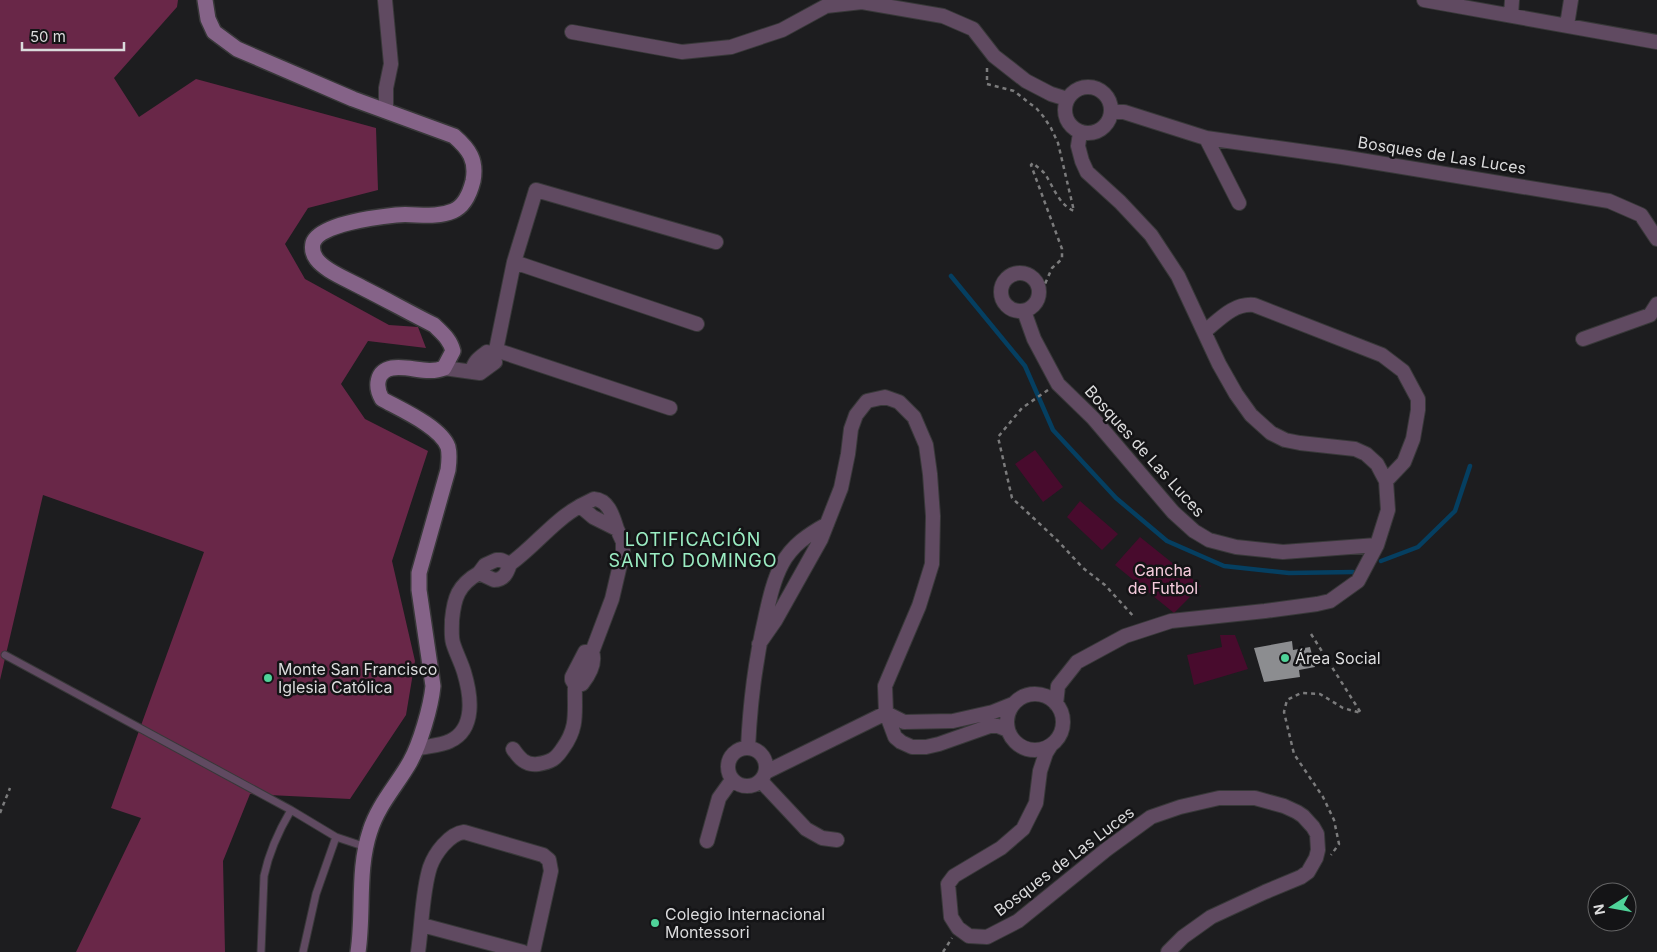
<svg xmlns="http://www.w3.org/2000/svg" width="1657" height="952" font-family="Inter,sans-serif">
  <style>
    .green { fill: #480b2d }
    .forest { fill: #692748 }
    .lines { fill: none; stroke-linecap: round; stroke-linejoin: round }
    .stream { stroke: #053f61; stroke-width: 4.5 }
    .building { fill: #8c8d90 }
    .lane-casing { stroke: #383839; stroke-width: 9 }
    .street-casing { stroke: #383839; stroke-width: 16 }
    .secondary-casing { stroke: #383839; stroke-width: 18 }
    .path { stroke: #7b7b7c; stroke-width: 2.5; stroke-dasharray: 4 4; stroke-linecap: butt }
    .lane { stroke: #604a61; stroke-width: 7 }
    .street { stroke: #604a61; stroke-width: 14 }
    .secondary { stroke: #856388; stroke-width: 15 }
    .poi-dot { fill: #4fd399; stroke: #141416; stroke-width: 2 }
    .labels { text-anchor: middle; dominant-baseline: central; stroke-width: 5; stroke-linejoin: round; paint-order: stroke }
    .street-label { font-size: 16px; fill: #dbdbdc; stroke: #141416 }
    .park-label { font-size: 16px; fill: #f6ccdd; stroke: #141416 }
    .poi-label { font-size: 16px; fill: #dbdbdc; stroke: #141416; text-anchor: start }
    .neighbourhood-label { font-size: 18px; letter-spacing: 1px; fill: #9bedc3; stroke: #141416 }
  </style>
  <rect width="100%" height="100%" fill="#1d1d1f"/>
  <path class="green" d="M1035,450L1063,487L1043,502L1015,464Z
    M1080,501L1118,534L1102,550L1067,517Z
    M1140,537L1201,586L1174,613L1115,565Z
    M1220,635H1235L1248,669L1194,685L1187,655L1222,647Z"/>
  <path class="forest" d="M0,0H178L177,7L114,78L139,117L196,79L376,128L378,190L308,208L285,244L305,279L389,325L418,327L426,348L368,341L341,384L365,419L428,451L392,561L415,661L406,715L350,799L250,794L223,861L225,952H76L141,818L111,808L204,552L43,495L0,680Z"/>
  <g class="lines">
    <path class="stream" d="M951,276L1025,366L1053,430L1116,498L1167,541L1224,566L1289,573L1353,572
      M1381,561L1418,547L1455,511L1470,466"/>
  </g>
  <path class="building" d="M1292,641L1293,650L1310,647L1315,667L1299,670L1300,677L1264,682L1254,648Z"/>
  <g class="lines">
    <g class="lane-casing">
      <path id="lane" d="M5,655L291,810L336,837L366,847
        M261,952L264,876C269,852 278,832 291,810
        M303,952L316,894L336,837"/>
    </g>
    <g class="street-casing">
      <path id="street" d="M385,0L391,64L386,88V111
        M1424,0L1657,42
        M1511,15L1512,0
        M1567,25L1571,0
        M572,32L682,52L731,47L782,30L826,6L862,2L943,16L973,29L994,56L1026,81L1051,94L1067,99
        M1065 110a23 23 0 1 1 46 0a23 23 0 1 1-46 0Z
        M1111,112H1124L1206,138L1342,157L1609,201L1641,215L1657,239
        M1206,138L1239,203
        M514,262L697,324
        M1001 292a19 19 0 1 1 38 0a19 19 0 1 1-38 0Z
        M1024,311L1034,339L1058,384L1093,418L1173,512L1194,531L1209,540L1236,547L1283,552L1377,545
        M1204,332C1219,320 1233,303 1254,305L1382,355L1403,371L1418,399V410L1413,439L1404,462L1386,481
        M1583,339L1650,315L1657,304
        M496,350L670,408
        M492,354L496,350L514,262L536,190L716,242
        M444,368L480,373L495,362L492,354
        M472,371C474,361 479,358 487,352L492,354
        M594,499C609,500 613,517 617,529L593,517L580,506Z
        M496,560H501L510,564C507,573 504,580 494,580L479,573L485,565Z
        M510,564C535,546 553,521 580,506
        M759,644L775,621L821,539L841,488L848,454L851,429L856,415L867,401L885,397L899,402L914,417L926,445L930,474L933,516L932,564L919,606L885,686L886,713L895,737L901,742L912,747H926L939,744L990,726H998L1008,730
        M592,652L612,599L623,552V542L617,529
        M1007 722a28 28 0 1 1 56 0a28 28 0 1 1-56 0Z
        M1056,704L1058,686L1077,662L1125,636L1171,621L1265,611L1317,604L1330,601L1358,581L1377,545L1388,510L1386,481L1377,464L1366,454L1355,449L1300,443L1285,440L1271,433L1251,415L1236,394L1219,364L1178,276L1151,235L1120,202L1087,172L1082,161L1078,146L1080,133
        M886,713L904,722L953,721L993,712L1013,704
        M1051,745L1046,753L1040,771L1036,803L1023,829L1001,848L954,876L948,884L951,917L958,928L969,936L987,937L1018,921L1107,849L1151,817L1180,807L1219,798H1255L1284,806L1297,812L1303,816L1313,827L1317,834L1318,850L1316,858L1308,872L1301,877L1265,892L1211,917L1183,937L1168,952
        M728 767a19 19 0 1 1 38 0a19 19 0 1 1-38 0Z
        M748,748C750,704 755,662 765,619C769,601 773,581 782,564C792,545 809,534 827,524
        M416,749C426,746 440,746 450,741C476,729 471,695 464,672C461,662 456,653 453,643C451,636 452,628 452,620C454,598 458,585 479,573
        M513,749C519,758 526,766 538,764C551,762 556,759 563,748C579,726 574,711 575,685L572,680V677L585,652H592C596,663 589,675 582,684L575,685
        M766,772L886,713
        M761,781L806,829L822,838L837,840
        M707,841L719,798L732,780
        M422,925L523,952
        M418,952C422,925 422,892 430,867C435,853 449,834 464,832L543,855L549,860L551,871L533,952"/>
    </g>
    <g class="secondary-casing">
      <path id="secondary" d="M205,0L208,19L214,32L237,49L353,99L454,136C469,149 477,160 473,181C470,193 465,206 453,211C434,219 415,213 396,215C377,217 319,224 313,243C310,256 320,264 329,270C340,277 352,282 363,288C387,300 410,313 434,325C442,333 450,339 453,351L444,368C427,375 409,365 392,368C376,371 375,387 382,399C400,409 441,427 448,447C450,455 449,462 448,470L419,573V590L433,686C431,707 420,744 410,762C397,785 378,805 370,831C357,870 364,912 358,952"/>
    </g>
    <path class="path" d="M987,68V84L1014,91L1037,109L1043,116L1051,128L1058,143L1074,211C1059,205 1053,186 1045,174C1042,170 1037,167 1033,163L1031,165L1062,249V259L1052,268L1045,284L1039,291
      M1048,390L1022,408L998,437L1012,498L1058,541L1083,568L1105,585L1135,618
      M1311,634L1361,713L1343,708L1320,694L1301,693L1287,700L1284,712L1294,754L1323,797L1334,820L1339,844L1331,855
      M0,813L10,788
      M943,952L952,938"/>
    <use href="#lane" class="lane"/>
    <use href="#street" class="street"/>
    <use href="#secondary" class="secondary"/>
  </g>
  <g class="poi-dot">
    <circle cx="1285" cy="658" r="5"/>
    <circle cx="268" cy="678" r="5"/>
    <circle cx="655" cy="923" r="5"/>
  </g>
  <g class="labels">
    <g class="street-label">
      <text transform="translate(1442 155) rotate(9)">Bosques de Las Luces</text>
      <text transform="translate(1145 451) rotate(48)">Bosques de Las Luces</text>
      <text transform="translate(1064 861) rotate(-37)">Bosques de Las Luces</text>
    </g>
    <g class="park-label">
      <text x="1163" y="570">Cancha<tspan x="1163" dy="18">de Futbol</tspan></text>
    </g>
    <g class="poi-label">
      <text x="1295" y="658">Área Social</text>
      <text x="278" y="669">Monte San Francisco<tspan x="278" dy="18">Iglesia Católica</tspan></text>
      <text x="665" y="914">Colegio Internacional<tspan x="665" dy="18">Montessori</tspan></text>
    </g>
    <g class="neighbourhood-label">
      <text x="693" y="539">LOTIFICACIÓN<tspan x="693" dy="21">SANTO DOMINGO</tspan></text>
    </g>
  </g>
  <g transform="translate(1612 907) rotate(259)"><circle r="24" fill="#141416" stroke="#646465"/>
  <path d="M0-4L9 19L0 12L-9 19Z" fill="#4fd399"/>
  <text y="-8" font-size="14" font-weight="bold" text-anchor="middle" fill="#dbdbdc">N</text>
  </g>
  <path d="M22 42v8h102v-8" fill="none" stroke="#dbdbdc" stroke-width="2.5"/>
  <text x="30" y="42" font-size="15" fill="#dbdbdc" stroke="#141416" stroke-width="4" paint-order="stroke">50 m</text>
</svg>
